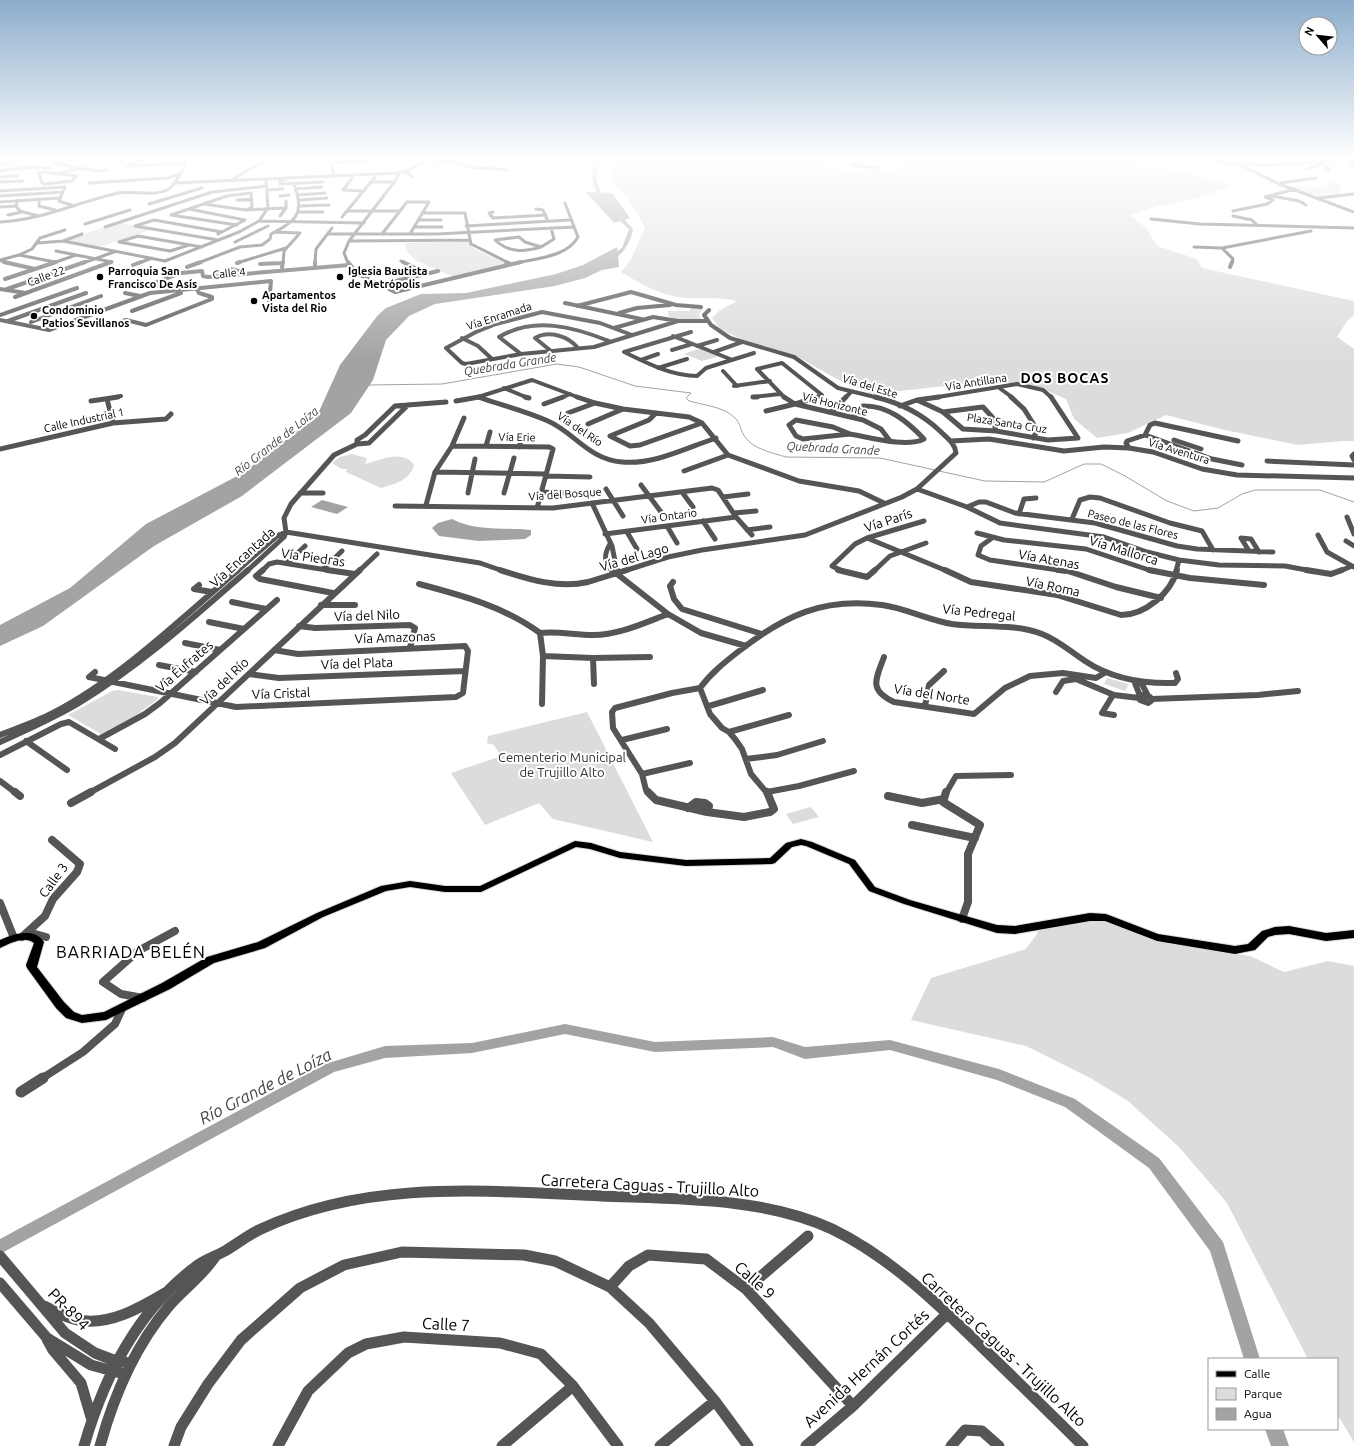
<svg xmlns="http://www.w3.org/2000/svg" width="1354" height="1446" font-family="Ubuntu,sans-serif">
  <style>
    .green { fill: #dcdcdc }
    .water { fill: #a3a3a3 }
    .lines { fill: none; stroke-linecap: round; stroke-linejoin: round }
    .stream { stroke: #a3a3a3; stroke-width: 1 }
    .river { fill: #a3a3a3; fill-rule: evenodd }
    .major-casing { stroke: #dbdbdb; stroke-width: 2 }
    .minor-far5 { stroke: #555; stroke-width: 3 }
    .minor-far4 { stroke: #555; stroke-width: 4 }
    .minor-far3 { stroke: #555; stroke-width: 5 }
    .minor-far2 { stroke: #555; stroke-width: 6 }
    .minor-far1 { stroke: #555; stroke-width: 8 }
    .minor { stroke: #555; stroke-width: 11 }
    .major { fill: #000; fill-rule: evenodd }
    .poi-dot { fill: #000; stroke: #fff; stroke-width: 1.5 }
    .labels { text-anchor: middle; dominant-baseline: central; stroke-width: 4; stroke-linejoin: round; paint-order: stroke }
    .far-poi-label { font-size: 11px; font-weight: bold; fill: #000; stroke: #fff; text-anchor: start }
    .far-street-label { font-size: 11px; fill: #000; stroke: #fff }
    .far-water-label { font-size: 12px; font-style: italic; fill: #444; stroke: #fff }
    .street-label { font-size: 13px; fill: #000; stroke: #fff }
    .park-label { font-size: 13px; fill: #333; stroke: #fff }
    .far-district-label { font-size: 14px; font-weight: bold; letter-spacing: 1px; fill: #000; stroke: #fff }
    .near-street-label { font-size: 16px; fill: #000; stroke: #fff }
    .near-neighbourhood-label { font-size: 17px; letter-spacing: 1px; fill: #000; stroke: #fff }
    .near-water-label { font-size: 17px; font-style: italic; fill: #444; stroke: #fff }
  </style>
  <rect width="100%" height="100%" fill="#fff"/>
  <path class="green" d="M629,158H750L739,161L759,162L785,159V158H808L803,160L818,162L822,167L847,170H890L911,164H923L949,158H1116L1126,163L1183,172L1233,186L1190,200L1159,206L1130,215L1147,229L1157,246L1197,259L1202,268L1354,301V315L1347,321L1337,337L1354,349V441H1343L1298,445L1225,430L1166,415L1128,433L1097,438L1074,419L1066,399L1036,386L992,381L872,394L837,379L796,356L741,339L720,329L712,318L719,311L737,301C720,297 704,299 687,298C663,297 641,284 621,272L631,259L645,228L628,198L611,180L617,163Z
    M1330,180L1339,182L1341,193C1321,201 1308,193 1289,187C1302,185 1313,188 1326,188L1328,187L1325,183L1326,181Z
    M119,222L150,230L97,248L66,240Z
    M467,241L474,249L508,264L454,277L417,261L408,253L404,243Z
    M691,308L703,309L699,314L701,320L674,319L668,316V311H689Z
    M700,348L719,356L702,361L684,354Z
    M351,454L367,458L365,464C381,460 403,449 414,465C410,480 395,484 381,488L346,472L347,469H342L332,463L340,457Z
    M1107,678L1129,684L1125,691L1104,684Z
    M118,690L158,697V699L135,716L101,734L68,715L112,691Z
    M587,712L653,842L553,819L539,803L485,825L451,773L501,756L494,745L487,743L488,736Z
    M811,807L819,817L793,824L786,814Z
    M1088,920L1109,922L1157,940L1250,956L1284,972L1328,961L1354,966V1442L1337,1414V1359H1308L1227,1203L1179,1147L1128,1101L1092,1079L1026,1046L911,1020L931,978L1026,949L1037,934L1038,930Z"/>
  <path class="water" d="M586,192L612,193L630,218L614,223Z
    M617,247L619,267L602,270L585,278L555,286L435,304L409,316L386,340L373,380L351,413L242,496L154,546L43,626L0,646V625L70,588L146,524L243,473L317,416L340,365L378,315L386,308L421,294L466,293L556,274L583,265Z
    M322,500L348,507L337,514L311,507Z
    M452,519C477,532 504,527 531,530V535L525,539L479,541L439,536L432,528L438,523Z"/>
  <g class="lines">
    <path class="stream" d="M369,385L442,384L557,364L579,367L635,386L691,393L686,398L689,401C703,405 725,407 735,418C740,422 741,432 745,437C753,449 773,453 786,457L880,458L935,470
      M939,471L985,481L1044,482L1084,464H1101L1125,476L1167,501L1194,511L1218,508L1242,494L1255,490H1320L1354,502"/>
    <path class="river" d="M601,158H605C603,161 599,165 598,168C590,192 620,213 633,229C630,245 622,256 607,263L605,260L622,248L629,229C614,215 586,191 594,168C595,164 599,161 601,158Z
      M565,1024L655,1042L773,1037L805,1047L890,1040L999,1069L1075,1099L1159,1158L1223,1242L1260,1359H1244L1210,1251L1149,1168L1065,1107L997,1080L890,1050L805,1059L773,1047L655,1052L565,1034L472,1053L385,1058L334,1072L0,1254V1239L325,1064L385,1046L472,1043Z
      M1265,1429H1283L1289,1446H1271Z"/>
    <g class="major-casing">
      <path id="major" d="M801,839L812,842L855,860L875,887L910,900L997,925L1015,926L1090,913L1106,914L1158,934L1235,946L1248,944L1262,931L1275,927L1289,926L1326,933L1354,930V938L1326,941L1289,934L1275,935L1268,937L1255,950L1235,954L1157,941L1105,921H1090L1015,934L997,933L904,904L869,891L849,864L806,846L801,845L792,847L775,863L772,864L686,866L620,858L590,849L576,847L481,892H445L410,887L386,891L323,917L265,948L214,963L170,989L106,1020L82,1023L66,1018L56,1008L27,968L26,965L34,943C23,935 10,944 0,948V940C13,934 35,927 44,942L37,967L64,1002L74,1012L82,1015L104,1012L162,983L207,957L258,942L317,913L381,886L410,881L445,886H480L575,841L591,843L620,852L686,860L770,858L786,843Z"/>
    </g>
    <path class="minor-far5" d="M110,158L122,160
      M147,158L127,166L185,163
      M386,158H405
      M405,158L455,162L454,163L470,167L507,170
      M533,158L540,160
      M859,158H880
      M953,158L971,159
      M1198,158L1241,165L1279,184L1354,212
      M862,159L850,165L875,168L879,166
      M45,161L52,158
      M1318,162L1327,166L1326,168L1328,169L1326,170L1329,171
      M1354,162L1350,163L1354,166
      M0,164L23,158
      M1243,164L1269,165L1354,159
      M79,168L97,171L108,170
      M1308,168L1324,164
      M0,171L30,167L50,168
      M44,172L77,176L72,181L44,184L42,183L39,173Z
      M400,172L408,173L412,177
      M61,173L79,168L53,163L74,160
      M334,174L330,163L369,161
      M0,177L17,176
      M352,178L343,190L364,191
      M231,180L270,158
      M285,180H280V184L323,182
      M0,182L23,181
      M371,182H394
      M89,183L167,178L179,174
      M175,183L397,173L408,170L431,158
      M1281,183L1316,178
      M295,189L322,187
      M268,190L283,189
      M0,191L65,187L59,201L74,206
      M297,195L325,193
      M0,196L63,192
      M280,196L289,195
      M1272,196L1299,201L1306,205
      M1319,198L1354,194
      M39,199V206L55,210
      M252,199L237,200H252
      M18,200L16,206L20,211L38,216
      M300,200L327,198
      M0,202L59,198
      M149,204L202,188
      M204,204L246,210L286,208
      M300,206L329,205
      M0,207L16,206
      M189,209L245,220L218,234
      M536,209L543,210L547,219
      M348,211H399
      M1233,211L1267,204L1273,200L1265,197L1295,189
      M298,212H323
      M493,212L489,213L493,218L546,215
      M424,213H465L471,244L509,263
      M8,215L22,212
      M280,216L286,208V201
      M1233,216L1252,220L1257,225
      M342,217L375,177
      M1151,219L1200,224L1354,228
      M419,220H441
      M259,221L364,223
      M0,222C42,220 78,202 118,193C134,190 152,197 167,190C175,186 180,173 185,166L184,161L180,158
      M85,224L130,210
      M237,225L171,215L227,196L251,193L252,207L246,210
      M466,226L570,220
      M105,227L212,192L267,186
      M414,227H442
      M275,232L300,233L284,251L283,263
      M82,234L63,241L165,261L239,232L259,221L268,208L266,179
      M328,234H437L574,227
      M382,234L407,202H429L410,234
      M519,237L525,242L541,247C524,252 509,253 495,240Z
      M218,240L135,226L154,220L222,232
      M349,241L470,240
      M119,242L138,236L202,247
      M119,242L170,251L189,245
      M235,242L268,226
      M37,243L63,241
      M541,247L554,239L551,228
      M1194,247L1222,248
      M56,251L112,262L110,263
      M19,255L55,262
      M0,260L19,255L32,249L40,238L65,230
      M0,260L6,263
      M401,261L405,263
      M53,263L76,255
      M83,263L114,252
      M139,263L152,258
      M198,263L240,247L262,245L270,239L271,234C297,220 305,214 294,184
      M237,263L286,248
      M315,263L316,249L332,228
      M348,263L344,253L349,241L395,181L399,174L397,173
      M517,263C537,258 567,257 578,237L565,203
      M1232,263L1233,259L1222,248L1311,231"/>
    <path class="minor-far4" d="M4,262L35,269
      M348,262L358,274L395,292L521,262
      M403,262L427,274
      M506,262L511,264
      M237,263L240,262
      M260,264L282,263
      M133,265L141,262
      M315,265V262
      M187,267L201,262
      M282,267L283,262
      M1230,267L1232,262
      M230,269L244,272
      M5,279L56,262
      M379,285L438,271
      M163,286L149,285L181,273L202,271L203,276L208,277L349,265
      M0,289L26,293
      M7,289L85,262
      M125,293L140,296
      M15,297L111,262
      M565,303L641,319
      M577,306L631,292L676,305L701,307
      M709,310L704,315L711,325L730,338L794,357L838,388L879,398
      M132,311L181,293
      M619,313L637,308L670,305
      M0,315L77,288
      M0,320L49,330L150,293L271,281L269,304
      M8,321L86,293
      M31,322L101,296
      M115,324L126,320L146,325L212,299V297L199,293L197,289
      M614,328L653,317L678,321
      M691,332L624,352C647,363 671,376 697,376L706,368L754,353
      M632,335L600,323L542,312L496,324L476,332L446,348L462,363L466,364L521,354L594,347L678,321H708
      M673,336L730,359
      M462,338L478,346L491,358
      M697,346L717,340
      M672,350L692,344
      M551,351L535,338C549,330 568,336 578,348
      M714,352L742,342
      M521,354L499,337C534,316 574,327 609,341
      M641,360L658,354
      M658,368L687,359
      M723,371L737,386
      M734,386L770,381
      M998,387L1013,398
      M504,388L528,398
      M478,397L480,398
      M753,397L780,394
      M112,398L121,396
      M475,398L532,380L580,398
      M561,398L570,394
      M785,398L757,369L782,363L822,395L815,398
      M845,398L851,392
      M932,398L1017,384L1043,390L1052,398"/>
    <path class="minor-far3" d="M478,397C501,405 525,411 548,421C575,433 588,459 622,462C654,465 686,448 716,438
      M525,397L529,398
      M577,397L595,403L623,409L689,417L702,423L728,455L799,481L859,491L884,503
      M753,397H757
      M784,397L795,404
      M1011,397L1024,409L1036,428L1037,431L1033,438
      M107,399L113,423
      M917,400L943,412L963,429L996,431L1048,440L1078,438L1051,397
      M917,400L939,397
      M91,401L118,397
      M456,401L479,397
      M544,404L563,397
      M795,404L863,420L881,429L890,441
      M795,404L818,397
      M900,406L917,400
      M766,411L795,404
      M831,412L846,397
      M943,412L983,407L993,418L996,431
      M568,413L595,403
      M656,413L649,420L610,436L630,446L640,445L702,423
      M796,420L833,427L850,434L803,439L796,436L789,425Z
      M588,424L623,409
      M850,434C869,437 906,448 924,439C908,422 888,405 863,406L853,416
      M1145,435L1212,459L1242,465
      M1174,440L1201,449
      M951,441L989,439L1064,451L1104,447L1129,448L1153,452L1202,469L1237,475L1354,478
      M357,444L369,443L408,405
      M452,446L549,447L553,449L537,508
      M486,446L490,432
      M519,447L522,437
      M1129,448L1126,443L1127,441L1145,435L1150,425L1155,423L1238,441
      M0,449L113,423L166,419L171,414
      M1354,454L1352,456L1354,460
      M1267,461L1354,465
      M684,471L728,455
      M435,472L546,474
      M546,476L590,477
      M641,485L661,512
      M606,489L623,516
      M917,489L967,507L1000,523L1104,537L1147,552L1179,560L1219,565L1285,566L1312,571
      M542,492L576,493
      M682,492L693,507
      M300,493H323
      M468,493L475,459
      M504,493L514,458
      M723,497L748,494
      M592,503L612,546L617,571
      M426,505L435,472L452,446L464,418
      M395,506L553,508L712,488L718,490L736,517L752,535
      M967,507L979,502H986L1015,513L1095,523L1177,546L1197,549L1273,552
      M734,513L756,511
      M1019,514L1024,499L1036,498
      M1347,517L1354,534
      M1072,519L1080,500L1090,497L1100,498L1170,523L1202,531L1213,550
      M703,521L715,539
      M667,526L677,543
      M747,530L770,527
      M286,532L480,563L503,571
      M627,532L637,549
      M977,533L1004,540L1086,549L1152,571
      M605,534L736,517
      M1318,535L1327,552L1354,567
      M867,538L947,571
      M992,538L981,546L978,555L990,560L1065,571
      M1346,541L1354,546
      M610,544C604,554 603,563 613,571
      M1249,551L1241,538L1251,539L1259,552
      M287,563L305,546
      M323,569L342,551
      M237,571L277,536L286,532
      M247,571L284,537L286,532L284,518L291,504L334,455L357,444V440L365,435L395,406L446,402
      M262,571L269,564L277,562L333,571
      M359,571L377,554
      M624,571L668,557L702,550L805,535L902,497L917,489L956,453C955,443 947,438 940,431C921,413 901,403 875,397
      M842,571L832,566L855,544L867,538L924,521
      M874,571L890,556L926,543
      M1176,571L1179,560
      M1340,571L1352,566"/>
    <path class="minor-far2" d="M263,570L256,576L260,579L333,593
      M327,570L355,574
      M500,570C528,579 558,589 588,582C601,578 614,574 627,570
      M612,570L668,614L701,633L746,646
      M617,570V573
      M838,570L867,577L875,570
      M945,570L971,582L1057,595L1121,615C1145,615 1171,593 1177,570
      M1058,570L1068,571L1116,587L1161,598
      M1149,570L1190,578L1264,585
      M1306,570L1331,574L1342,570
      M673,582L670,586L674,599L682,609L762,634
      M419,584C461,595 505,607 540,633L543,656L542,704
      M199,585L194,589L212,592
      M232,602L266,609
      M321,605H355
      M209,622L244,629
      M299,626L315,628L410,625L415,628L410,648
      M540,633C558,631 575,635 593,635C619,635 644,623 668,614
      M185,643L220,650
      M543,656L593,658L650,657
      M884,657C876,679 868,690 894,702L974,714L1005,688L1030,676L1063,673L1096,678L1106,672
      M593,658L594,684
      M159,665L196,672
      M95,672L89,677L236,707L456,697L463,693L468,651L465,646L298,654L274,650
      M249,674L279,678L465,671
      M700,688C711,673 725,662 739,651C784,616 823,597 882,605C905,608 928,620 952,624C981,628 1013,623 1042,634C1058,640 1071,652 1085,661C1112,679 1143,684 1175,683L1178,679L1176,673
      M1056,692L1063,681L1076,679L1114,695L1139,698
      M1113,695L1102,713L1114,715
      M1143,695L1150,697L1151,701L1148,703L1140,700L1139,698Z
      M1140,696L1135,683L1138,681L1142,684L1148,696
      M1152,699L1258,695L1298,691
      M709,706L763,690
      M925,706L929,685L944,671
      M729,732L789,715
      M0,735C18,728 36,722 53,713C119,679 182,618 238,570
      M99,739L145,714L160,703L277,600
      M622,740L667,729
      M26,741L67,770
      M0,742C27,730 54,718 79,703C140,666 194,617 248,570
      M0,755L61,724L69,722L115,749
      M746,759L777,755L823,741
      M642,774L690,763
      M0,781L16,793
      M767,792L799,786L854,771
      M89,793L155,757L175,743L360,570
      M649,793L646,790L642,774L613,728L612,712L615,708L672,693L700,688L710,714L722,728L729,732L735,739L742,749L751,774L767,793
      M946,793L956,776L1011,775"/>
    <path class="minor-far1" d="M15,792L20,796
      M648,792L656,800L707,812L744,817L770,812L774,809L767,792
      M946,792L943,802L980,825L968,854V902L962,919
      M888,796L922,803L944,799
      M71,803L91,792
      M688,808L696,802L705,803L709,806L707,812
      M912,825L975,838
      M0,903L14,938
      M28,932L46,937
      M22,937L45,916L53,899L77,872L80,864L52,840
      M143,998L121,994L103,982L138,951L175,931
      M41,1079L83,1052L115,1024L122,1009"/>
    <path class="minor" d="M21,1092L43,1078
      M0,1256L65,1333L95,1353L116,1361L129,1363
      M0,1283L47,1338L91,1365L124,1374
      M610,1287L629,1266L648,1255L706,1259L746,1289L853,1406
      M746,1289L808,1236
      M44,1306C55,1311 66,1318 78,1320C109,1326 140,1308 165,1293
      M47,1339L53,1350L81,1383L91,1417
      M84,1446C104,1377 139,1308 198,1265C206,1259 216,1256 225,1251C237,1244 248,1235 261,1229C368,1179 486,1191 601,1196C675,1199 764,1197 832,1229C890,1257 938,1304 984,1349C1017,1381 1050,1413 1083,1446
      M100,1446C114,1395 134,1347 169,1306C184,1289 202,1276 215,1257
      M174,1446L181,1427L208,1384L241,1340L300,1288L344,1265L402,1252L524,1255L555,1261L610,1287L649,1323L715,1401L748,1446
      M278,1446L308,1391L348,1353L366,1344L404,1337L500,1343L541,1354L573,1386L618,1446
      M502,1446L573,1386
      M660,1446L715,1401
      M806,1446L853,1406L948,1313
      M951,1446L965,1430L982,1431L999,1446"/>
    <use href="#major" class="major"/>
  </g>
  <linearGradient id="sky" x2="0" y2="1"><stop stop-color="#8cadcc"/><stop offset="0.44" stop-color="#fff"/><stop offset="1" stop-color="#fff" stop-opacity="0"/></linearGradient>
  <rect width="1354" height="360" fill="url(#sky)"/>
  <g class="poi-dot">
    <circle cx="100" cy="277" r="4"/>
    <circle cx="340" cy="277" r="4"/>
    <circle cx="254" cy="301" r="4"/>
    <circle cx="34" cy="316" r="4"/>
  </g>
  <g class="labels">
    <g class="far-poi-label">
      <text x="108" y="271">Parroquia San<tspan x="108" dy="13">Francisco De Asís</tspan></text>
      <text x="348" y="271">Iglesia Bautista<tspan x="348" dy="13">de Metrópolis</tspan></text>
      <text x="262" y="295">Apartamentos<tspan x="262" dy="13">Vista del Rio</tspan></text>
      <text x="42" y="310">Condominio<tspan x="42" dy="13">Patios Sevillanos</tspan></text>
    </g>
    <g class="far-street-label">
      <text transform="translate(229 273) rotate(-6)">Calle 4</text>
      <text transform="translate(46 276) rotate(-20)">Calle 22</text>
      <text transform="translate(499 316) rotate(-18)">Vía Enramada</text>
      <text transform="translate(976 382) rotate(-9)">Vía Antillana</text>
      <text transform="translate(870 386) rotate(17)">Vía del Este</text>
      <text transform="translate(835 404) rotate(14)">Vía Horizonte</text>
      <text transform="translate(84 420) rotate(-12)">Calle Industrial 1</text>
      <text transform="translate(1007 423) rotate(9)">Plaza Santa Cruz</text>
      <text transform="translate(580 429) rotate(34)">Vía del Río</text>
      <text transform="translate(517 437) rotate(1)">Vía Erie</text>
      <text transform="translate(1179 451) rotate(17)">Vía Aventura</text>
      <text transform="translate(565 494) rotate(-4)">Vía del Bosque</text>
      <text transform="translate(669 516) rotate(-8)">Vía Ontario</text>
      <text transform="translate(1133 524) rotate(14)">Paseo de las Flores</text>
    </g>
    <g class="far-water-label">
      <text transform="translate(510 364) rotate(-9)">Quebrada Grande</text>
      <text transform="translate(276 441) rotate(-38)">Río Grande de Loíza</text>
      <text transform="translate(833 448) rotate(3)">Quebrada Grande</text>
    </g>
    <g class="street-label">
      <text transform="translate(888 520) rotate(-18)">Vía París</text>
      <text transform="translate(1124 550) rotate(17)">Vía Mallorca</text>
      <text transform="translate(242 557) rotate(-42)">Vía Encantada</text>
      <text transform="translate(313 557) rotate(8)">Vía Piedras</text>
      <text transform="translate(634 557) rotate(-16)">Vía del Lago</text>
      <text transform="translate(1049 559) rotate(10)">Vía Atenas</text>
      <text transform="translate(1053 586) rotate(12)">Vía Roma</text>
      <text transform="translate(979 612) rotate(6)">Vía Pedregal</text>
      <text transform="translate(367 615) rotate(-2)">Vía del Nilo</text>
      <text transform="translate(395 637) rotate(-2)">Vía Amazonas</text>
      <text transform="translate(357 663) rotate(-2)">Vía del Plata</text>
      <text transform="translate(184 666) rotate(-41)">Vía Éufrates</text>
      <text transform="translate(224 681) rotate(-44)">Vía del Río</text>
      <text transform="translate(281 693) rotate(-2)">Vía Cristal</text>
      <text transform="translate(932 694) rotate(9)">Vía del Norte</text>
      <text transform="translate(53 880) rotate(-54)">Calle 3</text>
    </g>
    <g class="park-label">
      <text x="562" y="757">Cementerio Municipal<tspan x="562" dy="15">de Trujillo Alto</tspan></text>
    </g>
    <g class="far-district-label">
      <text x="1065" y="378">DOS BOCAS</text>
    </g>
    <g class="near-street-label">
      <text transform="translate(650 1185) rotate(3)">Carretera Caguas - Trujillo Alto</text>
      <text transform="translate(755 1280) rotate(42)">Calle 9</text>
      <text transform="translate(69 1309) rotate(46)">PR-894</text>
      <text transform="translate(446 1324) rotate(3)">Calle 7</text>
      <text transform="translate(1004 1349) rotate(43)">Carretera Caguas - Trujillo Alto</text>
      <text transform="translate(866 1368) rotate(-43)">Avenida Hernán Cortés</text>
    </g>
    <g class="near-neighbourhood-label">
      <text x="131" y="951">BARRIADA BELÉN</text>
    </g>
    <g class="near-water-label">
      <text transform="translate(265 1086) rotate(-27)">Río Grande de Loíza</text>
    </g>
  </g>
  <rect x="1208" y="1358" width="130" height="72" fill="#ffffff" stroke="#999999"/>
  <rect x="1216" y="1371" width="20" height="6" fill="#000000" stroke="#999999"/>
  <text x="1244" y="1378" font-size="12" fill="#000000">Calle</text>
  <rect x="1216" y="1388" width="20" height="12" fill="#dcdcdc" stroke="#999999"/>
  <text x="1244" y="1398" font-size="12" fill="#000000">Parque</text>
  <rect x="1216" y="1408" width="20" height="12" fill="#a3a3a3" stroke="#999999"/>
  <text x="1244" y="1418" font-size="12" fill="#000000">Agua</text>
  <g transform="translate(1318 36) rotate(298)"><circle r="19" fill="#ffffff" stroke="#999999"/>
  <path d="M0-3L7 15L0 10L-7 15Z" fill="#000000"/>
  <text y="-6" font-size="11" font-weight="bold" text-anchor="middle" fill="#000000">N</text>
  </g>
</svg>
